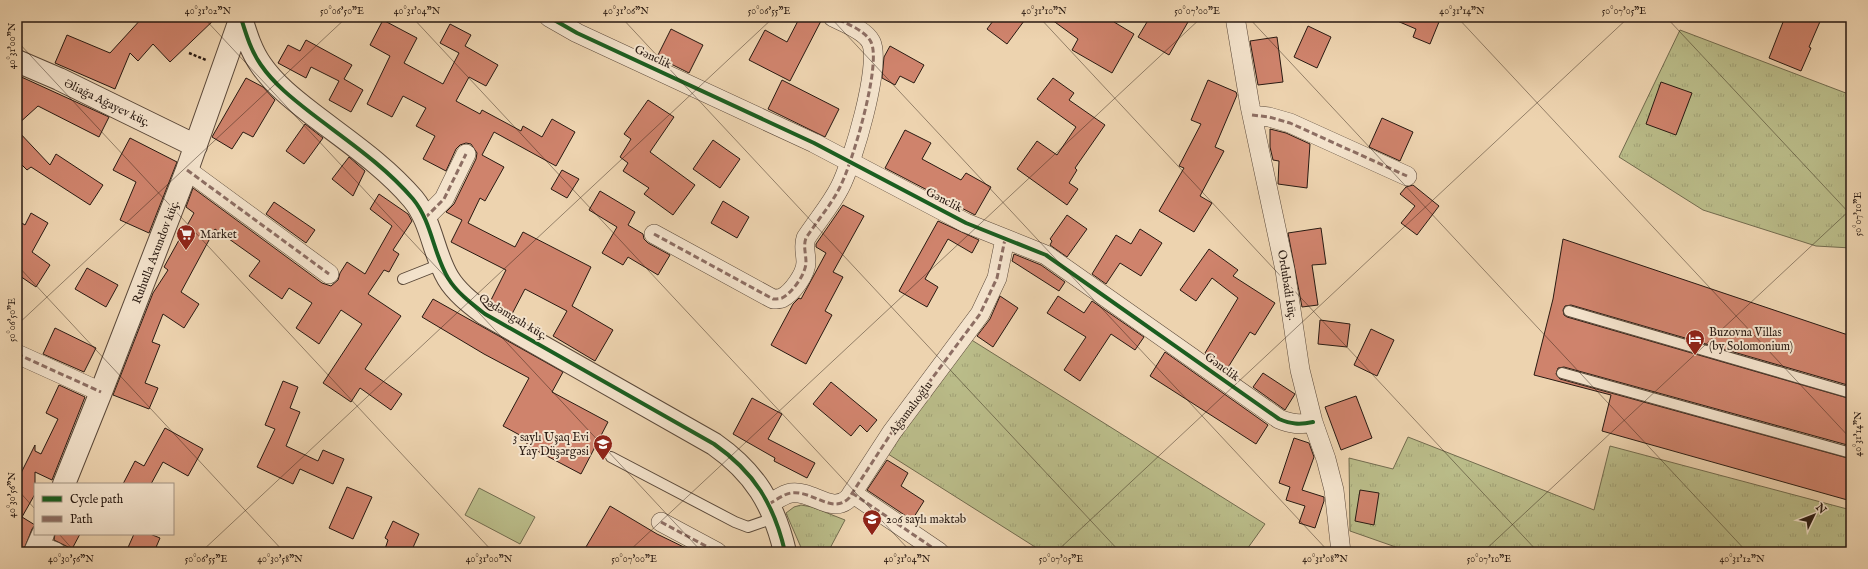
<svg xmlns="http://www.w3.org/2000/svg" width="1868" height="569" font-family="'IM FELL English',serif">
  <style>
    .grass { fill: url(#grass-tufts); stroke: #726b4e }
    .pitch { fill: #babc89; stroke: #726b4e }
    .building { fill: #cf836c; stroke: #291a12 }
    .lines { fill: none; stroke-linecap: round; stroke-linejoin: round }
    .service-casing { stroke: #5a4839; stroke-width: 12 }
    .minor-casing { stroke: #5a4839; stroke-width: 20 }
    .tertiary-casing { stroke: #5a4839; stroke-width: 24 }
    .path { stroke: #291a12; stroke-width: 2.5; stroke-dasharray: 3 2; stroke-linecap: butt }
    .service { stroke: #f3e2cb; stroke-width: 10 }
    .minor { stroke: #f3e2cb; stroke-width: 19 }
    .tertiary { stroke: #f3e2cb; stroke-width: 22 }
    .quiet { stroke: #8d6e63; stroke-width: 3; stroke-dasharray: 6 3; stroke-linecap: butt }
    .cycleway-casing { stroke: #f3e2cb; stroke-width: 6 }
    .cycleway { stroke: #1b5e20; stroke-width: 4 }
    .ticks { fill: none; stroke: #291a12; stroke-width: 1; stroke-opacity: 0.45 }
    .labels { text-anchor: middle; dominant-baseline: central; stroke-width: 4; stroke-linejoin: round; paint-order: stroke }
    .street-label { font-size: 12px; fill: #291a12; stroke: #f3e2cb }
    .poi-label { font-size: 12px; fill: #291a12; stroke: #f3e2cb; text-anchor: start }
    .neatline { fill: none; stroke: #291a12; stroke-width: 1.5 }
    .ticks-label { font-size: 10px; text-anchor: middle; fill: #291a12 }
  </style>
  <defs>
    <pattern id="grass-tufts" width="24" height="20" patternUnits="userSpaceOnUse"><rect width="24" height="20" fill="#babc89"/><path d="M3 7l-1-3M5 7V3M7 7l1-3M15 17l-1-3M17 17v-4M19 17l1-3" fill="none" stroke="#a0a175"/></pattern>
  </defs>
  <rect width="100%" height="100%" fill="#edd3af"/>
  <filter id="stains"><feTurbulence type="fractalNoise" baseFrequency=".005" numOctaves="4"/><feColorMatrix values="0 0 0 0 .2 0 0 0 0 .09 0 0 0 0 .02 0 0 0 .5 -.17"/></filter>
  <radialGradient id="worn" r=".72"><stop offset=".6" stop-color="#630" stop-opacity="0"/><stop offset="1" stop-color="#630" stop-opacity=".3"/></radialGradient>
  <path class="grass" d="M1680,30L1851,95V248L1816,246L1703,210L1619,157Z
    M970,339L1265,524L1245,552H1043L888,454Z
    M1408,437L1594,510L1610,446L1851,510V552H1410L1350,531L1349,458L1393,469Z
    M801,505L812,507L845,520L828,552H803L786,513L794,507Z"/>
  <path class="pitch" d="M479,488L535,517L520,544L465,515Z"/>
  <path class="building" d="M143,17H217L170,62L153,44L138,61L130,53L115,89L55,63L67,35L110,53Z
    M800,17H822V19L790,81L749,60L765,30L787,42Z
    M996,17H1027L1007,44L987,29Z
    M1048,17H1117L1114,22L1134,34L1112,73L1072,50L1078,39Z
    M1150,17H1180L1188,22L1169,55L1138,37Z
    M1388,17H1441L1430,44L1413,37L1416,29Z
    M1785,17H1822L1809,47L1811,48L1801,71L1769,58Z
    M383,20L417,38L404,63L443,84L459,53L440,43L450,24L471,35L465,46L498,65L486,86L469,77L456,101L480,114L482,110L521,131L523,126L542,137L552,119L575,132L556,166L494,132L482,155L504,167L485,201L480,198L468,223L515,247L523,232L591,267L572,306L613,330L595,361L553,336L567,311L525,289L512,314L490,302L506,270L451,242L462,220L446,212L454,204L476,159L477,153L471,144L466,143L460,145L456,149L446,171L423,159L435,136L416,126L426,108L403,96L392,117L367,104L390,56L370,45Z
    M1308,26L1331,37L1317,68L1294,57Z
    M671,29L703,45L689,73L657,57Z
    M1277,37L1283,82L1258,85L1250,41Z
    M306,40L352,65L344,79L363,90L351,112L329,100L339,81L311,67L306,78L278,63L288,45L300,51Z
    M890,46L924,65L914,83L900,76L895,85L882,78L884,57Z
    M17,75L109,117L99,137L38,106L17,125Z
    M246,78L263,87L275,100L253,137L243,132L232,149L212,137Z
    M1053,78L1074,93L1069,100L1105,125L1075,168L1077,170L1069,183L1078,189L1067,205L1017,169L1037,141L1057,155L1076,127L1037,99Z
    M782,80L839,109L825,137L768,109Z
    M1208,80L1236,92L1237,95L1215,147L1224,151L1200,196L1212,203L1194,232L1159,211L1184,168L1179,166L1201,124L1191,120Z
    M1661,82L1692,93L1676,135L1646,124Z
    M648,100L674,117L650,152L695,185L673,215L644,194L649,188L623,171L628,163L620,157L631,139L624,134Z
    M1382,118L1413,132L1400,161L1369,147Z
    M305,124L323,138L304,164L286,151Z
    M1270,129L1286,133L1310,144L1307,188L1278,184L1279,161L1273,160L1270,147Z
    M17,130L50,165L56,154L103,185L90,205L31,167L27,170L17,160Z
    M905,130L931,143L922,159L961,180L966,173L991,187L975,215L885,168Z
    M130,138L177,162L149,233L120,220L136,182L113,170Z
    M713,140L740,159L720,188L693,169Z
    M349,157L365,171L353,196L332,179Z
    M562,170L579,179L567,198L551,189Z
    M1413,185L1439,206L1417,235L1401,223L1415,206L1400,194L1406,187Z
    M193,188L322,283L331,286L338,280L340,273L347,262L365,274L392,226L370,209L379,194L408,214L412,221L393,250L399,254L389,272L384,270L368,294L401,316L365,369L402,394L391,410L360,388L351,402L323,383L362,324L341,310L319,344L296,328L312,303L289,288L282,299L249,276L260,261L215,229L181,292L199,304L184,328L163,314L152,342L160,345L145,383L158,388L149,409L113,395L153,293L168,270L164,267L194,213L186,207Z
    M600,191L635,212L628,225L643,234L644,239L648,243L670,255L658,275L628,257L623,265L602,253L617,227L589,210Z
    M723,201L749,217L737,238L711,223Z
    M274,202L315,230L306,243L266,214Z
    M843,205L864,216L833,272L843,277L825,311L832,315L806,364L771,345L793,304L799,298L801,299L826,253L816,247V244Z
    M31,213L48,223L32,252L50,265L36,287L17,274V220L25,225Z
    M1067,215L1087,229L1067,257L1050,245L1052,241L1050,239Z
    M938,221L979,240L972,253L948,239L925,279L938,287L927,307L899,291Z
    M1321,228L1326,264L1312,265L1318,305L1302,307L1288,233Z
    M1140,229L1162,243L1141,276L1120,263L1106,284L1092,274L1116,235L1131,244Z
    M1563,239L1851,336V386L1571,305L1565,306L1563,310L1564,315L1567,317L1851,399V446L1564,367L1558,368L1556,374L1560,379L1851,459V501L1602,431L1611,395L1534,375L1553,299Z
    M1209,249L1238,270L1233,276L1275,303L1255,335L1250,332L1227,369L1205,353L1238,298L1212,278L1196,301L1180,290Z
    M1014,254L1041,265L1065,282L1059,291L1012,261Z
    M87,268L118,285L106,307L75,289Z
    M1000,296L1018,308L993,347L977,336L990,319Z
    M1058,296L1084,313L1092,301L1144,337L1135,350L1111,334L1080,381L1064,370L1086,337L1047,313Z
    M433,299L563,372L552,392L608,422L581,474L526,445L529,440L503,426L529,378L484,354L422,317Z
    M1320,320L1350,324L1347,347L1318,344Z
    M55,328L96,348L84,372L43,354Z
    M1371,329L1394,340L1377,376L1354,365Z
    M1165,352L1268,425L1256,444L1150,376Z
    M1263,373L1295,394L1285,410L1253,387Z
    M283,381L298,387L290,408L300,412L286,446L318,461L323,450L344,459L333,484L300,469L293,484L257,467L275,429L265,425Z
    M831,382L877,420L867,432L860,425L851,436L813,404Z
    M59,385L85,397L52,480L35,472V494L22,517L35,525L32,529L23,552H17V481L35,445V451L41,454L58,419L46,413Z
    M1356,396L1372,438L1341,450L1325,407Z
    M752,398L782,414L768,439L815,463L807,478L774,461L775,458L733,434Z
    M165,428L203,449L188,476L163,462L151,484H123L135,461L144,466Z
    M1294,438L1309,443L1314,457L1302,490L1324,497V501L1315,528L1299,523L1305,506L1286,500L1290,487L1279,483Z
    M887,460L908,473L901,486L924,501L912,520L867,490Z
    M347,487L372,497L353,539L329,528Z
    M1360,490L1379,493L1374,525L1355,521Z
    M610,506L657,534L694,552H583Z
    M393,521L419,534L411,552H384L388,540L385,538Z
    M55,534H80L72,549L54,540Z
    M134,534H150L160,538L154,552H126Z"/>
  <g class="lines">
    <g class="service-casing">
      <path id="service" d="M403,279L441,264
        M1569,311L1851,393
        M1562,373L1851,453
        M611,457L735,522L748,527L774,518"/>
    </g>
    <g class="minor-casing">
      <path id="minor" d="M549,17L577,33L814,143L966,223L1046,255L1279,419C1291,424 1299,425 1313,422
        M1235,17L1250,106L1285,270L1300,370L1313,422L1326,459L1334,490L1341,552
        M1252,115L1269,117L1290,123L1407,176
        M187,170L329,274
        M425,218L444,199L466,154
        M654,234L773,299C776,299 779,299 782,298C792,293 806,274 806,262C806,254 803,246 806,238C817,221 831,205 840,187C852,164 882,64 871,42C865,30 845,23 833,17
        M17,354L101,392
        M852,493L939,552
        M769,504C776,500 784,494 791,493C813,490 832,515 849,498L892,432L980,314L997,278L1005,239
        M661,522L717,552
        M38,545L56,552"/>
    </g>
    <g class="tertiary-casing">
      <path id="tertiary" d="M241,18C246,34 251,51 261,65C274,84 293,99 311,113C346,140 384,165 413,199C432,222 433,253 448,278C457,293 472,304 485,314L714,444C754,472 774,504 785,552
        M17,61L59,79L196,146
        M64,484L101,392L187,170L241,17
        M35,552L43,534"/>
    </g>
    <path class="path" d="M189,53L206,60"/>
    <use href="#service" class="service"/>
    <use href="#minor" class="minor"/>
    <use href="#tertiary" class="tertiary"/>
    <path class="quiet" d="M1252,115L1269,117L1290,123L1407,176
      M187,170L329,274
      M425,218L444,199L466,154
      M654,234L773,299C776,299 779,299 782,298C792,293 806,274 806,262C806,254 803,246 806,238C817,221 831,205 840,187C852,164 882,64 871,42C865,30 845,23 833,17
      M17,354L101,392
      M852,493L939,552
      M769,504C776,500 784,494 791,493C813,490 832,515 849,498L892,432L980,314L997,278L1005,239
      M661,522L717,552"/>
    <g class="cycleway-casing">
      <path id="cycleway" d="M549,17L577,33L814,143L966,223L1046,255L1279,419C1291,424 1299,425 1313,422
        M241,18C246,34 251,51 261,65C274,84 293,99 311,113C346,140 384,165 413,199C432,222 433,253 448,278C457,293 472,304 485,314L714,444C754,472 774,504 785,552"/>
    </g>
    <use href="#cycleway" class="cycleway"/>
  </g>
  <path class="ticks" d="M203,17L702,552M412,17L911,552M621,17L1120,552M830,17L1329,552M1039,17L1538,552M1248,17L1747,552M1457,17L1851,439M1666,17L1851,215M17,41L493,552M17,265L284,552M17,325L347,17M17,489L35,509M59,534L75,552M201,552L774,17M628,552L1202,17M1056,552L1629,17M1483,552L1851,209"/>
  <defs>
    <g id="supermarket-pin" transform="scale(1)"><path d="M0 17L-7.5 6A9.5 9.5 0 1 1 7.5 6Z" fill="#8f2418" stroke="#f3e2cb"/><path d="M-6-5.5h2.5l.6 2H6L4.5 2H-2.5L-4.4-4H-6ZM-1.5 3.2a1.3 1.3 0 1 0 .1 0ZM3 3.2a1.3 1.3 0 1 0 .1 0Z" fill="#fff"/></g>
    <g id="hotel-pin" transform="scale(1)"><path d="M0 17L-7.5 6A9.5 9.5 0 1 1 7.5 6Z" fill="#8f2418" stroke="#f3e2cb"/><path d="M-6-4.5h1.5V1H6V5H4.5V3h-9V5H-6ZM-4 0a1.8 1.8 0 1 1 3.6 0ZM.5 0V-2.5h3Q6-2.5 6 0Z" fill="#fff"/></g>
    <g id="school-pin" transform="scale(1)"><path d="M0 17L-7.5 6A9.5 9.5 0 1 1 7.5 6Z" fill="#8f2418" stroke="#f3e2cb"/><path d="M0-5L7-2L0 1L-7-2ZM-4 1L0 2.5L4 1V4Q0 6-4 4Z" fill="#fff"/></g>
  </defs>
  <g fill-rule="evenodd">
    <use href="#supermarket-pin" x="186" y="234"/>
    <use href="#hotel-pin" x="1695" y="339"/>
    <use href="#school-pin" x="603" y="444"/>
    <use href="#school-pin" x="872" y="519"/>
  </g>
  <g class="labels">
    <g class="street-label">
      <text transform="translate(653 57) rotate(25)">Gənclik</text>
      <text transform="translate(107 103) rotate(26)">Əliağa Ağayev küç.</text>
      <text transform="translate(944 200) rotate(27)">Gənclik</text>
      <text transform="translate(156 252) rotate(-69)">Ruhulla Axundov küç.</text>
      <text transform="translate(1287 285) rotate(81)">Ordubadi küç.</text>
      <text transform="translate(513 317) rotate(31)">Qədəmgah küç.</text>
      <text transform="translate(1222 367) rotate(36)">Gənclik</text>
      <text transform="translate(911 408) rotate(-53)">Ağamalıoğlu</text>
    </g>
    <g class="poi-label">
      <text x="200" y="234">Market</text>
      <text x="1709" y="332">Buzovna Villas<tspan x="1709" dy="14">(by Solomonium)</tspan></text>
      <text x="589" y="437" text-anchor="end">3 saylı Uşaq Evi<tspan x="589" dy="14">Yay Düşərgəsi</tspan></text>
      <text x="886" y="519">206 saylı məktəb</text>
    </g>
  </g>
  <rect width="1868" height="569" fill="none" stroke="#edd3af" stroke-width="44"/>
  <rect x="34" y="483" width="140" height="52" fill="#f3e2cb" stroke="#a29281"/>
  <rect x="42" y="496" width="20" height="6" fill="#1b5e20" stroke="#a29281"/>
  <text x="70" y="503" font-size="12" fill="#291a12">Cycle path</text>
  <rect x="42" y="516" width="20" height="6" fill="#8d6e63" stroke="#a29281"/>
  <text x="70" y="523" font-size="12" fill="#291a12">Path</text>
  <g transform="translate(1814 515) rotate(47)" stroke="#f3e2cb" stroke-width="3" paint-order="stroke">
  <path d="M0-3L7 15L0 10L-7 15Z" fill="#291a12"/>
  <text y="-6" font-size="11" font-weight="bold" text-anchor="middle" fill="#291a12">N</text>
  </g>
  <rect x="22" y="22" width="1824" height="525" class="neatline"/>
  <g class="ticks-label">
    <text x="208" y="14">40°31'02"N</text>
    <text x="342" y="14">50°06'50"E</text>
    <text x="417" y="14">40°31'04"N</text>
    <text x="626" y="14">40°31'06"N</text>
    <text x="769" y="14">50°06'55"E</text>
    <text x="1044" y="14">40°31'10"N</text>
    <text x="1197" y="14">50°07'00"E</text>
    <text x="1462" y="14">40°31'14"N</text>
    <text x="1624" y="14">50°07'05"E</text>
    <text transform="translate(11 46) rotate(-90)" y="4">40°31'00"N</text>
    <text transform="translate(1857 214) rotate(-90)" y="4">50°07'10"E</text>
    <text transform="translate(11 320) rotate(-90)" y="4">50°06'50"E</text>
    <text transform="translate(1857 434) rotate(-90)" y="4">40°31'14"N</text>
    <text transform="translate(11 495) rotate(-90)" y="4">40°30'56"N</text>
    <text x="71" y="562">40°30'56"N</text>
    <text x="206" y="562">50°06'55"E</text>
    <text x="280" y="562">40°30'58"N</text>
    <text x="489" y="562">40°31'00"N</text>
    <text x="634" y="562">50°07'00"E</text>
    <text x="907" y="562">40°31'04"N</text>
    <text x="1061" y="562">50°07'05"E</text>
    <text x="1325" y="562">40°31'08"N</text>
    <text x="1489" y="562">50°07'10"E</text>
    <text x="1742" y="562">40°31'12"N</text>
  </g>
  <rect width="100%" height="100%" filter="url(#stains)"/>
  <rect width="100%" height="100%" fill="url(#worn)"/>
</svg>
